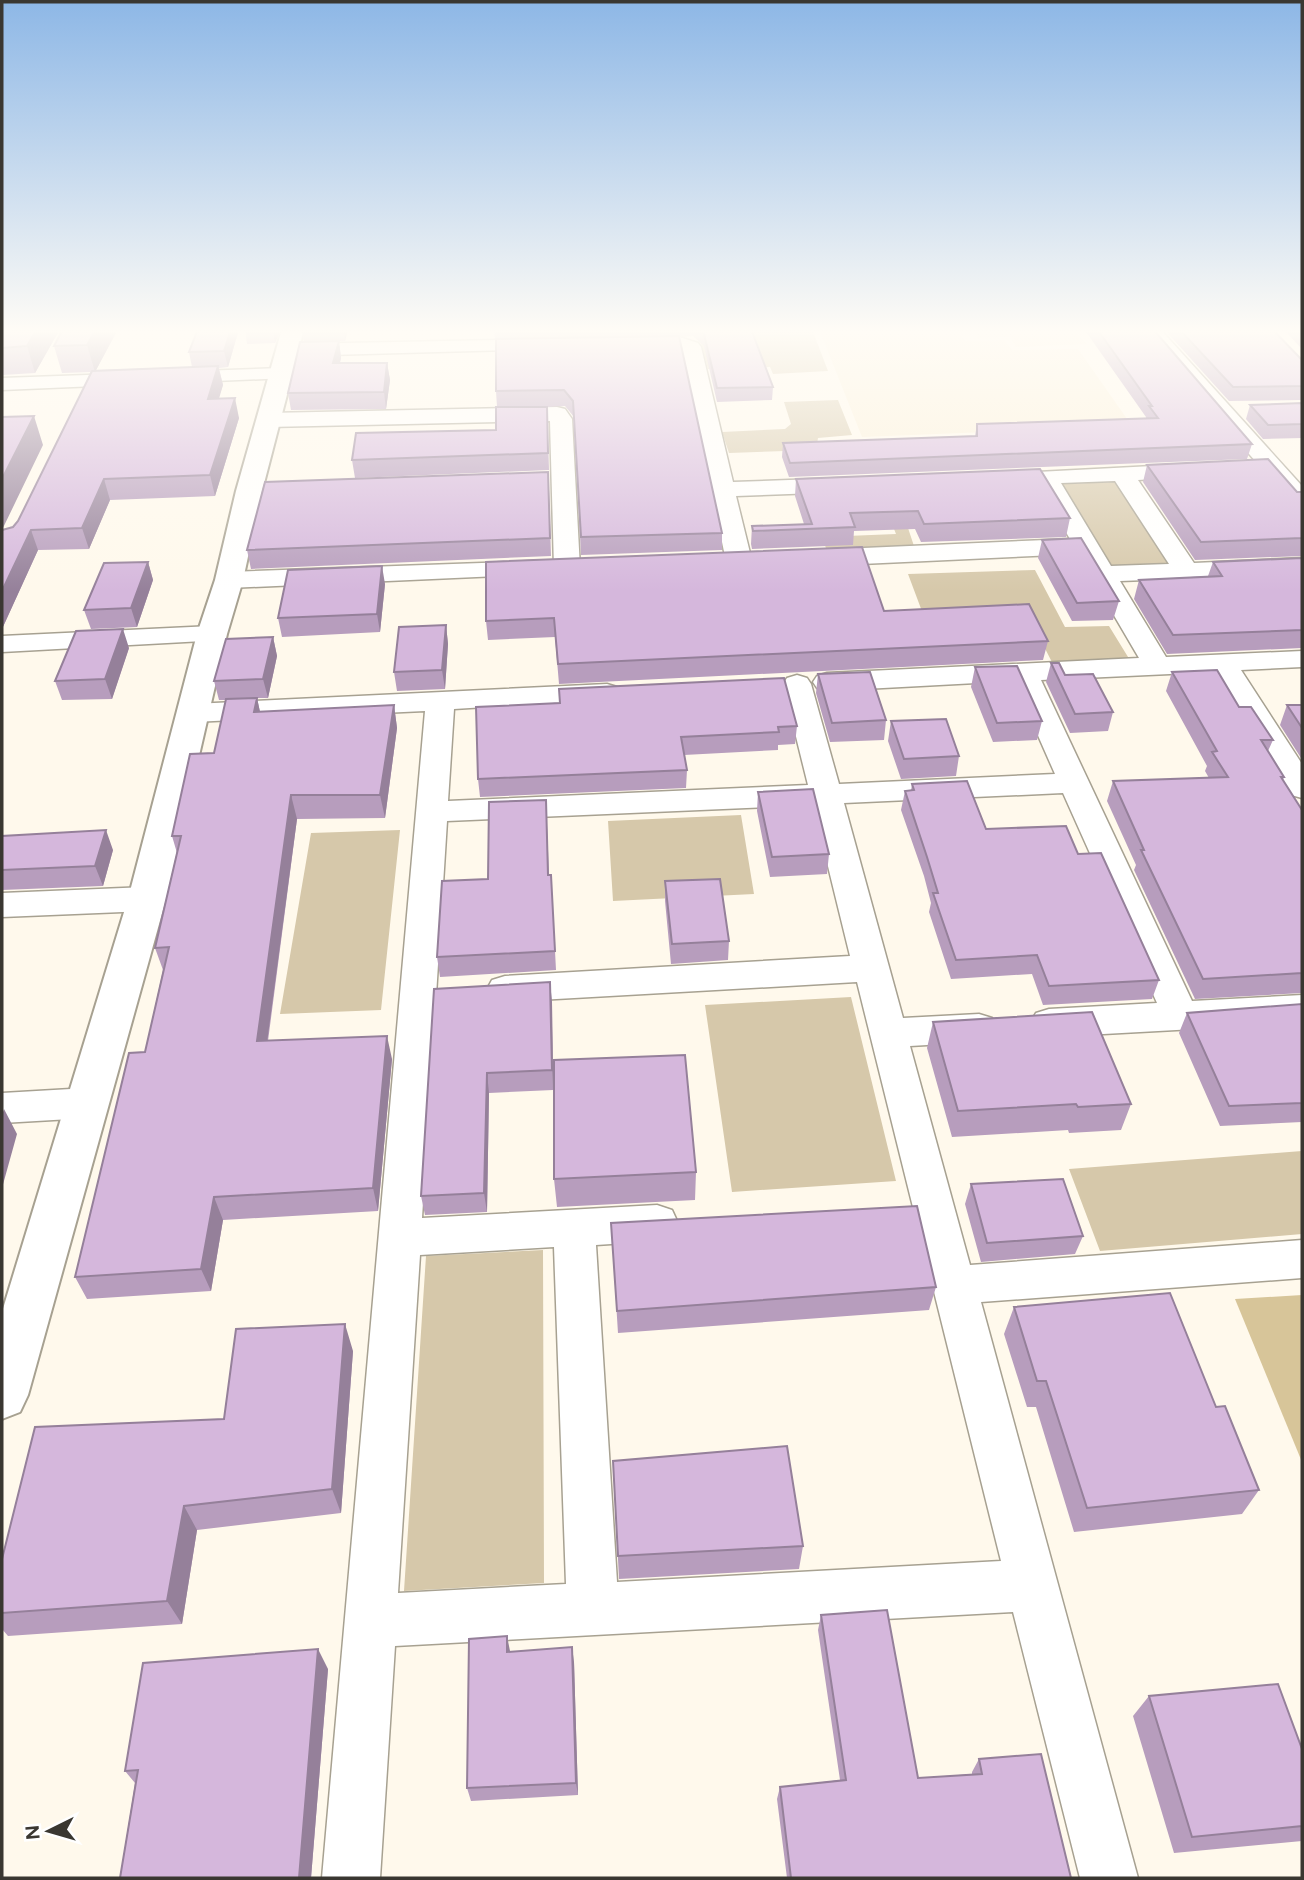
<svg xmlns="http://www.w3.org/2000/svg" width="1304" height="1880" font-family="Figtree,sans-serif">
  <style>
    .built { fill: #fbf0d8 }
    .green { fill: #d6c8aa }
    .forest { fill: #d7c599 }
    .lines { fill: none; stroke-linecap: round; stroke-linejoin: round }
    .street-casing { stroke: #a7a191; stroke-width: 3 }
    .secondary-casing { stroke: #a7a191; stroke-width: 4 }
    .street { fill: #fff; fill-rule: evenodd }
    .secondary { fill: #fff; fill-rule: evenodd }
    .wall { fill: #b79dbd }
    .shaded-wall { fill: #95809a }
    .building { fill: #d5b7dc; stroke: #95809a; stroke-width: 2 }
  </style>
  <rect width="100%" height="100%" fill="#fff9ec"/>
  <path class="built" d="M819,329H956L965,341L1004,340L1012,350L1078,349L1132,426L862,437Z
    M972,329H1073L1087,344L1016,347L1010,337L978,338Z"/>
  <path class="green" d="M697,329H812L828,371L773,374L770,367L708,369Z
    M838,400L852,435L818,438L816,450L729,453L722,432L785,429L791,424L784,402Z
    M1115,482L1176,575L1117,577L1062,484Z
    M878,488L908,528L919,561L832,565L822,537L896,534Z
    M1035,570L1065,627L1109,626L1136,670L1058,674L1029,617L926,622L908,574Z
    M741,815L754,894L613,901L608,821Z
    M400,830L381,1010L280,1014L311,833Z
    M851,997L896,1181L732,1192L705,1005Z
    M1302,1151V1234L1100,1251L1069,1169Z
    M543,1250L544,1583L404,1591L426,1256Z"/>
  <path class="forest" d="M1302,1295V1462L1235,1299Z"/>
  <g class="lines">
    <g class="street-casing">
      <path id="street" d="M1139,329H1160L1302,486V507L1294,505Z
        M676,336L698,343L701,347L733,482L844,478L852,480L856,485L852,490L844,492L736,496L752,561L748,566H730L726,561L682,351L632,349L622,343L632,337Z
        M544,339L554,345L551,349L293,356L283,350L293,344Z
        M281,368L291,374L288,378L2,390V378Z
        M557,407L565,409L572,419L580,568L576,573H558L554,568L550,421L268,427L257,420L268,413Z
        M1191,464L1199,466L1203,471L1199,476L1138,480L1194,563L1302,558V574L1120,581L1166,657L1302,651V667L1241,670L1302,764V798L1291,795L1213,672L1041,680L1192,1001L1302,995V1023L1049,1037L1036,1033L1030,1023L1036,1013L1049,1009L1157,1003L1063,793L844,803L903,1018L979,1014L992,1018L998,1028L992,1038L979,1042L910,1046L970,1265L1302,1240V1278L981,1302L1138,1878H1080L1013,1612L395,1646L380,1878H322L425,711L193,722L183,719L178,713L183,707L193,704L607,684L617,687L621,693L617,699L454,709L448,801L808,785L783,684L787,678L797,675L807,678L811,684L839,784L1055,774L1014,681L827,691L817,688L813,682L817,676L827,673L1139,658L1078,554L818,566L809,563L805,558L809,553L818,550L1070,539L1033,477L1037,472ZM1115,481L1169,564L1111,566L1061,483ZM813,805L850,956L505,976L492,980L487,989L492,998L505,1002L857,982L1001,1561L617,1582L596,1245L657,1241L672,1236L678,1223L672,1210L657,1205L422,1218L447,821ZM554,1247L566,1584L398,1593L420,1255Z
        M535,561L544,564L548,569L544,574L229,588L220,586L216,580L220,574L229,572Z
        M212,626L222,628L226,634L222,640L2,652V636Z
        M147,887L159,891L164,899L159,907L147,911L2,917V893Z
        M88,1088L102,1092L108,1103L102,1114L88,1118L2,1123V1093Z"/>
    </g>
    <g class="secondary-casing">
      <path id="secondary" d="M282,329H304L262,491L243,580L227,634L166,899L28,1395L20,1412L2,1419V1312L128,899L197,634L215,580L236,491Z"/>
    </g>
    <use href="#street" class="street"/>
    <use href="#secondary" class="secondary"/>
  </g>
  <path class="wall" d="M2,329H60L35,373L2,375Z
    M118,329L96,370L192,367L189,352L198,329H239L228,367L219,368L223,385L218,399L239,418L215,496L110,500L89,549L38,550L2,629V531L13,527L18,521L91,372L62,373L54,346Z
    M245,329H281L275,343L247,344Z
    M301,329H348L345,341H304Z
    M494,329H751L773,387L772,400L717,402L704,346L693,336L679,337L722,533V550L581,555L574,417L565,406L547,407L549,470L355,478L352,460L496,430L497,407L496,391L515,339H495Z
    M1084,329H1153L1252,444L1247,459L789,477L782,457L783,443L975,436L977,424L1146,418V417Z
    M1164,329H1271L1302,360V400L1229,401Z
    M1283,329H1302V349Z
    M339,341L341,358L340,363H387L390,380L386,409L291,410L288,393Z
    M1302,403V438L1263,439L1246,419L1250,405Z
    M1147,465L1297,492H1302V556L1195,560L1143,482Z
    M796,479L1070,518L1066,537L921,542L915,529L854,531L853,545L752,549L751,544L752,526L804,524L795,496Z
    M549,490L551,556L251,569L247,550Z
    M1042,540L1119,601L1113,620L1072,621L1038,558Z
    M1302,558V649V648L1167,654L1134,599L1139,580L1208,576L1213,562Z
    M148,562L153,580L137,627L91,629L84,610Z
    M486,562L884,611L1048,641L1043,660L559,684L555,637L488,640L486,621Z
    M385,584L380,632L282,637L278,618Z
    M446,625L448,644L445,689L397,691L394,672Z
    M273,637L277,656L268,698H257L260,712L394,705L397,728L385,818L297,819L268,1041L392,1059L378,1211L223,1220L211,1291L87,1299L75,1277L145,1052L163,970L155,948L177,853L172,836L214,753L226,700H219L214,681Z
    M129,648L112,699L62,700L55,681Z
    M1051,663L1113,712L1108,731L1070,733L1046,682Z
    M975,667L1042,721L1037,740L993,742L971,687Z
    M1172,672L1239,707L1273,740L1268,751L1284,777L1283,780L1302,810V993L1195,999L1134,870L1136,865L1107,801L1113,781L1209,778L1205,771L1207,766L1166,691Z
    M818,674L886,720L884,740L830,742L816,693Z
    M560,703L797,726L795,744L778,745V750L684,755L687,770L686,788L480,797L478,779Z
    M1287,705H1302V758H1301L1280,725Z
    M891,721L959,756L956,776L901,779L888,741Z
    M912,784L986,829L1078,854L1159,980L1152,999L1043,1005L1032,974L951,979L929,912L931,903L924,876L901,810L905,791H911Z
    M758,792L829,854L827,874L770,877L757,811Z
    M546,800L549,875H551L556,970L440,977L437,957L488,879Z
    M2,836L113,850L103,886L2,890Z
    M665,881L729,941L728,960L671,964L665,901Z
    M434,989L552,1002L553,1090L489,1093L487,1212L425,1215L421,1196Z
    M1302,1004V1122L1220,1126L1179,1033L1187,1013Z
    M933,1022L1131,1104L1121,1130L1069,1133L1068,1130L952,1137L927,1048Z
    M696,1172L695,1200L557,1207L554,1179Z
    M971,1184L1083,1236L1075,1254L981,1262L965,1204Z
    M611,1223L936,1287L929,1310L618,1333Z
    M1014,1307L1216,1407L1259,1490L1242,1514L1074,1532L1036,1407H1027L1004,1334Z
    M353,1351L341,1513L197,1530L182,1624L8,1636L2,1629V1559L224,1419Z
    M613,1461L803,1546L799,1569L619,1579Z
    M821,1615L918,1778L972,1774V1772L979,1759L1071,1878H787L777,1799L780,1787L840,1780L818,1630Z
    M574,1662L578,1795L471,1801L467,1788Z
    M328,1669L311,1878H120L135,1783L125,1771Z
    M1149,1696L1302,1749V1841L1174,1853L1133,1716Z"/>
  <path class="shaded-wall" d="M37,329H60L35,373L27,346Z
    M96,329H118L95,372L87,345Z
    M231,329H239L228,367L224,351Z
    M273,329H281L275,343L273,330Z
    M344,329H348L345,341Z
    M339,341L341,358L335,380L333,363Z
    M387,363L390,380L386,409L384,392Z
    M218,366L223,385L213,419L208,399Z
    M235,398L239,418L215,496L210,475Z
    M34,416L43,445L2,530V479Z
    M104,479L110,500L89,549L82,528Z
    M31,530L38,550L2,629V591Z
    M148,562L153,580L137,627L131,608Z
    M382,566L385,584L380,632L377,614Z
    M446,625L448,644L445,689L442,670Z
    M123,629L129,648L112,699L105,679Z
    M273,637L277,656L268,698L263,679Z
    M257,698L262,721L254,712Z
    M394,705L397,728L385,818L380,795Z
    M291,795L297,819L264,1065L257,1041Z
    M106,830L113,850L103,886L95,866Z
    M550,982L552,1002L553,1090L552,1070Z
    M387,1036L392,1059L378,1211L373,1188Z
    M487,1073L489,1093L487,1212L484,1193Z
    M4,1109L17,1134L2,1188V1115Z
    M214,1197L223,1220L211,1291L201,1269Z
    M345,1324L353,1351L341,1513L332,1489Z
    M184,1506L197,1530L182,1624L167,1601Z
    M507,1636L510,1651V1667L507,1652Z
    M572,1647L574,1662L578,1795L576,1783Z
    M318,1649L328,1669L311,1878H299Z"/>
  <path class="building" d="M2,329H37L27,346L2,348Z
    M63,329H96L87,345L54,346Z
    M198,329H231L224,351L189,352Z
    M245,329H273L244,331Z
    M699,329H751L773,387L717,388L704,334Z
    M1097,329H1153L1252,444L790,463L783,443L977,436V424L1158,418L1149,406H1152Z
    M1179,329H1272L1302,360V386L1233,387Z
    M679,336L722,533L581,537L573,401L564,390L496,391V339Z
    M339,341L333,363H387L384,392L288,393L300,342Z
    M218,366L208,399L235,398L210,475L104,479L82,528L31,530L2,591V530L13,527L18,521L92,371Z
    M1302,403V424L1268,425L1250,405Z
    M496,407H547L548,453L352,460L356,433L496,430Z
    M34,416L2,479V417Z
    M1268,459L1297,492H1302V538L1201,542L1147,465Z
    M1040,469L1070,518L924,524L918,511L850,513L855,527L753,531L752,526L812,524L796,479Z
    M548,472L550,538L247,550L265,482Z
    M1081,538L1119,601L1077,603L1042,540Z
    M862,547L884,611L1029,604L1048,641L558,664L554,618L486,621V562Z
    M1302,558V630L1173,635L1139,580L1222,576L1213,562Z
    M148,562L131,608L84,610L104,563Z
    M382,566L377,614L278,618L288,570Z
    M446,625L442,670L394,672L399,627Z
    M123,629L105,679L55,681L76,631Z
    M273,637L263,679L214,681L226,639Z
    M1051,663H1059L1065,675L1093,674L1113,712L1075,714Z
    M1017,666L1042,721L997,723L975,667Z
    M1217,670L1239,707H1251L1273,740H1261L1284,777H1281L1302,810V973L1203,979L1141,850H1144L1113,781L1228,777L1212,752L1217,751L1172,672Z
    M870,672L886,720L832,723L818,674Z
    M784,678L797,726L778,727L779,732L681,737L687,770L478,779L476,707L560,703L559,689Z
    M257,698L254,712L394,705L380,795H291L257,1041L387,1036L373,1188L214,1197L201,1269L75,1277L129,1053L145,1052L169,947L155,948L181,836H172L190,754L214,753L226,699Z
    M1287,705H1302V728Z
    M946,719L959,756L904,759L891,721Z
    M967,781L986,829L1066,826L1078,854L1101,853L1159,980L1049,986L1037,955L956,960L933,893H938L927,857L905,791L914,790L912,784Z
    M813,789L829,854L772,857L758,792Z
    M546,800L548,875H551L555,951L437,957L442,881L488,879L489,802Z
    M106,830L95,866L2,870V836Z
    M720,879L729,941L672,944L665,881Z
    M550,982L552,1070L487,1073L484,1193L421,1196L434,989Z
    M1302,1004V1103L1229,1106L1187,1013Z
    M1092,1012L1131,1104L1078,1107L1076,1104L958,1111L933,1022Z
    M685,1055L696,1172L554,1179V1060Z
    M1063,1179L1083,1236L987,1243L971,1184Z
    M917,1206L936,1287L617,1311L611,1223Z
    M1170,1293L1216,1407L1225,1406L1259,1490L1087,1508L1046,1381H1037L1014,1307Z
    M345,1324L332,1489L184,1506L167,1601L2,1613V1559L35,1427L224,1419L236,1329Z
    M787,1446L803,1546L618,1556L613,1461Z
    M887,1610L918,1778L982,1774L979,1759L1041,1754L1071,1878H791L780,1787L846,1780L821,1615Z
    M507,1636V1652L572,1647L576,1783L467,1788L469,1639Z
    M318,1649L299,1878H120L138,1770L125,1771L143,1663Z
    M1278,1684L1302,1749V1826L1192,1837L1149,1696Z"/>
  <linearGradient id="sky" x2="0" y2="1"><stop stop-color="#8db7e6"/><stop offset="0.56" stop-color="#fffcf6"/><stop offset="1" stop-color="#fffcf6" stop-opacity="0"/></linearGradient>
  <rect width="1304" height="592" fill="url(#sky)"/>
  <rect width="1304" height="1880" fill="none" stroke="#3a3731" stroke-width="7"/>
  <g transform="translate(49 1831) rotate(265)" stroke="#ffffff" stroke-width="5" paint-order="stroke">
  <path d="M0-5L12 26L0 18L-12 26Z" fill="#3a3731"/>
  <text y="-10" font-size="19" font-weight="bold" text-anchor="middle" fill="#3a3731">N</text>
  </g>
</svg>
